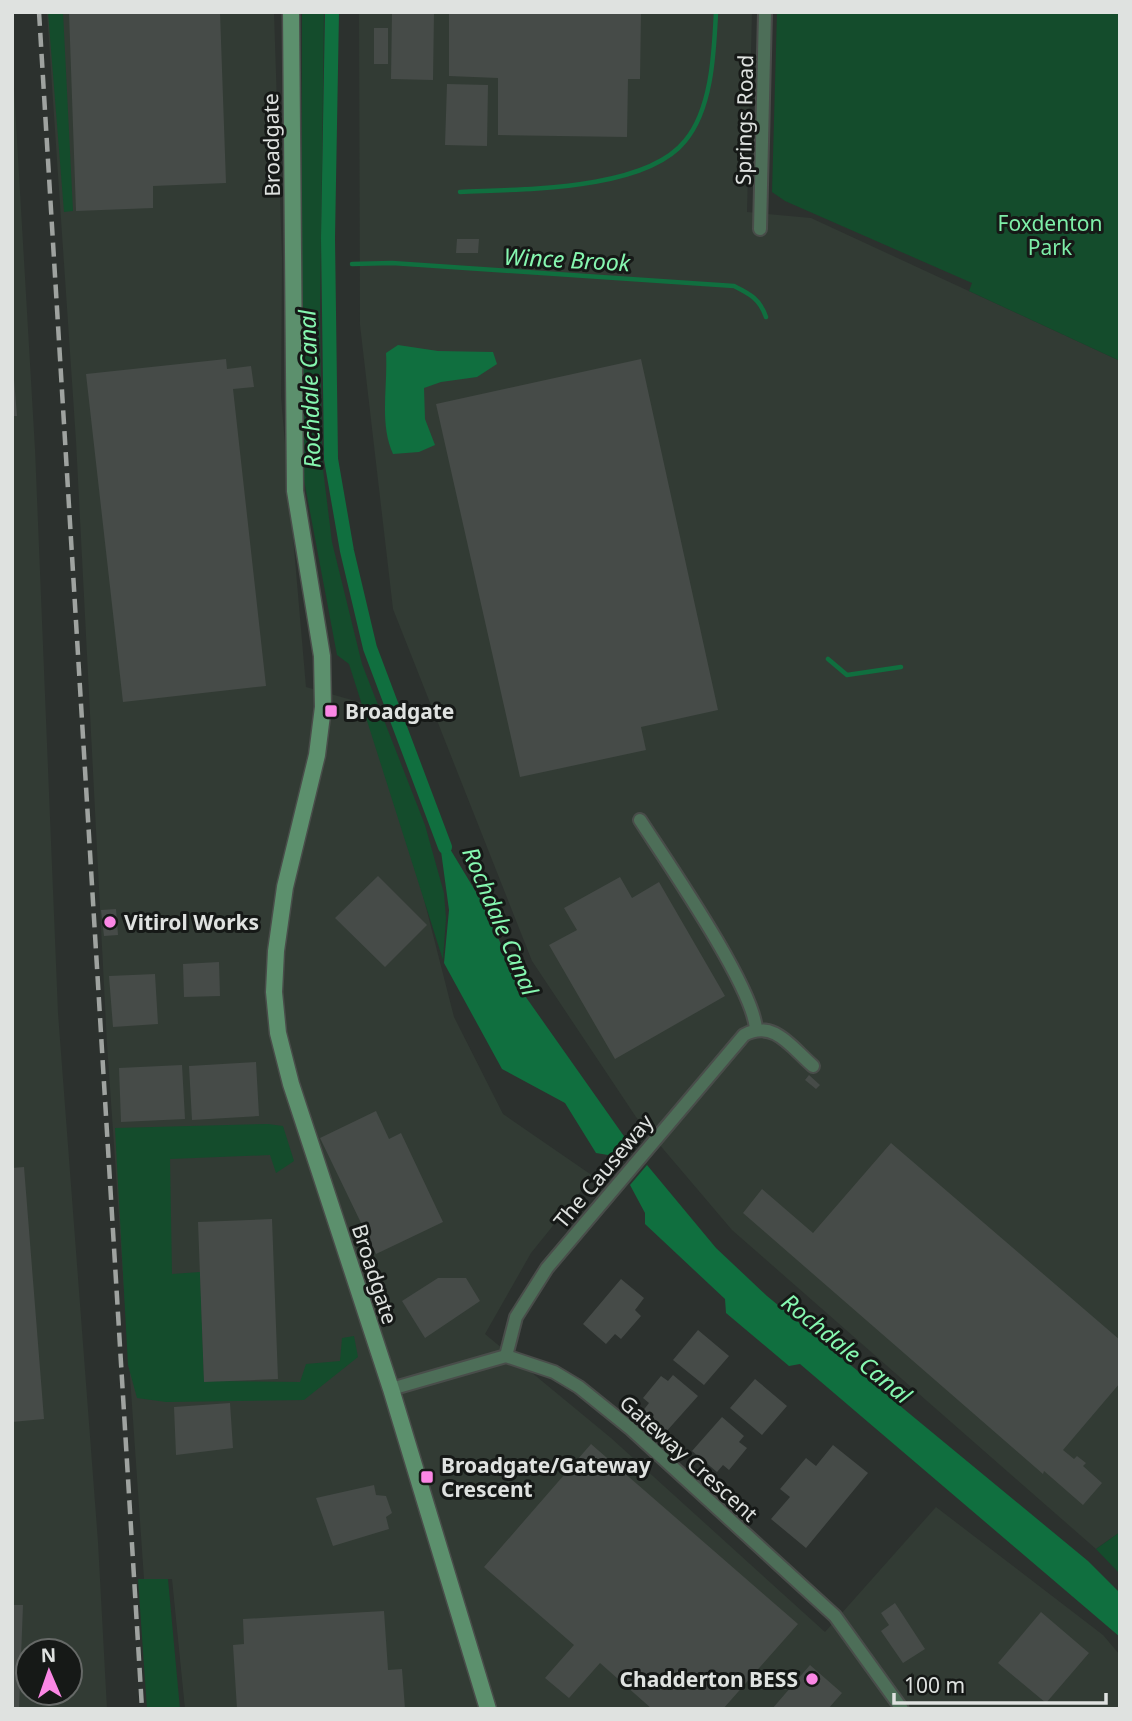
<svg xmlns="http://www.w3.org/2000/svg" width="1132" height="1721" font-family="'Noto Sans',sans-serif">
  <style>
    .built { fill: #323b34; fill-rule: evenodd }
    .green { fill: #144c2c }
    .water { fill: #106f3f }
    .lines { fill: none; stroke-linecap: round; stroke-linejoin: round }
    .stream { stroke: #106f3f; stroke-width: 4.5 }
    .canal { stroke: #106f3f; stroke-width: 14 }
    .building { fill: #464b48 }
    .street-casing { stroke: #494d4a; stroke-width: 16 }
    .secondary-casing { stroke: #494d4a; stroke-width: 19 }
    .street { stroke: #4d6e58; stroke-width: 12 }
    .secondary { stroke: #5c906d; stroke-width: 16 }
    .rail { stroke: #9fa3a0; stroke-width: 4.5; stroke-dasharray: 14 7; stroke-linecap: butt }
    .poi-dot { fill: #fb87e5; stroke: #161917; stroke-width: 2.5 }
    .labels { text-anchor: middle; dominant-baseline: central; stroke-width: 6; stroke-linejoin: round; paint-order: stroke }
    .street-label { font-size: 21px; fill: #dfe2e0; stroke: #161917 }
    .park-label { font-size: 21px; fill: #7eeea8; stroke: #161917 }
    .poi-label { font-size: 21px; font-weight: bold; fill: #dfe2e0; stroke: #161917; text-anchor: start }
    .water-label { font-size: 23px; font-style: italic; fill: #86f7b0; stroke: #161917 }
  </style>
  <rect width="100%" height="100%" fill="#2c312e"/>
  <path class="built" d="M47,12H274L282,258L281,397L306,687L366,704L407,833L454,1017L503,1114L593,1176L531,1253L485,1334L611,1438L825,1632L936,1507L1103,1635L1120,1655V1709H185L172,1579H144L107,1044L76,441Z
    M359,12H752L747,212L811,218L1120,361V1532L1096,1549L732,1230L636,1117L532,961L393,609L360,325Z
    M12,54L35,449L58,1013L98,1542L107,1709H12ZM28,1651H70V1693H28Z"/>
  <path class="green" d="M48,12H63L73,211L64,212Z
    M302,12H324L320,314L322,461L332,542L362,664L425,825L444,893L446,918L443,960L349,664L337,655L301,464Z
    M777,12H1120V361L969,291L972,283L785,201L772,192Z
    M268,1124L283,1126L294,1161L276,1173L270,1155L170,1159L172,1274L200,1272L204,1381L300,1382L306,1364L340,1361L342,1338L354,1336L358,1357L304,1400L166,1402L137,1398L128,1365L115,1128Z
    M1120,1532V1574L1096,1549Z
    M138,1579H168L180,1709H147Z"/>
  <path class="water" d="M398,345L438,351L493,352L497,364L477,377L441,382L424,388L425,419L435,445L419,452L393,454C379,423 388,387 386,353Z
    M438,829L482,902L523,993L633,1149L626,1158L596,1153L565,1103L502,1069L444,963L449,910Z
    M647,1165L716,1248L767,1296L1088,1561L1120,1593V1637L800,1364L789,1366L726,1313L725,1299L645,1224V1213L630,1185Z"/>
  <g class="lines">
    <path class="stream" d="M460,192C521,189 645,191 685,141C712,109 714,52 716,12
      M352,264L392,263L734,286C750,294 760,299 766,317
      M828,659L847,675L901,667"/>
    <path class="canal" d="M332,12L328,238L331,459L347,551L370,648L445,847"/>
  </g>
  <path class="building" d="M69,12H220L226,183L153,186V208L76,211Z
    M392,12H434L433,80L391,79Z
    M449,12H641L640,79H628L627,137L498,135V78L449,76Z
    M374,28H388V64H374Z
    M447,84L488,85L487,146L445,145Z
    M457,239H479L478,253H456Z
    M226,359L227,369L251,366L254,387L233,389L266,686L123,702L86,374Z
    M641,359L718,710L641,727L646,750L520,777L436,404Z
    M12,379H14L17,416H12Z
    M378,876L427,925L385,967L335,918Z
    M620,877L632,898L659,882L725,996L615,1059L549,945L577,930L564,908Z
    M116,909L118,935L104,936L101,910Z
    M219,962L220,996L184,997L183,964Z
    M155,974L158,1024L113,1027L109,976Z
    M256,1062L259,1116L192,1120L189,1066Z
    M182,1065L185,1119L121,1122L119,1068Z
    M809,1075L820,1085L816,1089L805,1080Z
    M376,1111L389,1139L401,1133L443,1222L376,1254L320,1138Z
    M891,1143L1120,1340V1383L1063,1450L1074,1459L1077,1456L1086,1463L1083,1466L1102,1483L1083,1505L1044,1471L1043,1474L743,1213L762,1189L813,1233Z
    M24,1167L44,1419L12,1422V1168Z
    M272,1219L278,1379L204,1382L198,1222Z
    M438,1278H466L480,1301L425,1338L402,1301Z
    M621,1279L644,1298L635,1310L641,1316L621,1339L615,1334L606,1344L583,1324Z
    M698,1330L729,1356L704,1385L673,1360Z
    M673,1375L698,1396L665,1433L642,1412L649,1403L643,1398L661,1376L668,1381Z
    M755,1379L787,1406L762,1435L730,1408Z
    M230,1403L233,1448L176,1455L174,1407Z
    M722,1417L744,1436L739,1442L747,1448L729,1470L723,1465L717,1472L692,1451Z
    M591,1444L798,1624L723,1709H652L600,1663L569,1698L545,1678L574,1645L484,1567Z
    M833,1445L868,1473L806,1548L771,1519L790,1497L780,1489L806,1458L816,1466Z
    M374,1485L376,1495L386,1496L392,1513L386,1517L389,1529L333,1546L316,1498Z
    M895,1603L925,1649L903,1663L881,1631L889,1625L881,1613Z
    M12,1605H23L19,1709H12Z
    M384,1611L388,1670L402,1669L405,1709H237L233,1645L244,1644L243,1619Z
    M1041,1612L1089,1653L1046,1703L998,1663Z
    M810,1665L842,1693L828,1709H772Z"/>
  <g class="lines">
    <g class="street-casing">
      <path id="street" d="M760,229L765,12
        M640,820C667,862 753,986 756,1029
        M506,1356L516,1317L547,1268L744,1035C774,1019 791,1047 813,1066
        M391,1389L506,1356L554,1372L579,1387L631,1429L835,1616L902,1709"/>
    </g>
    <g class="secondary-casing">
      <path id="secondary" d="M291,12L295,491L322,656L323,707L317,755L285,887L276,951L274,992L278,1033L291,1084L391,1389L488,1709"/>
    </g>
    <use href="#street" class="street"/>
    <use href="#secondary" class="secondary"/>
    <path class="rail" d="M39,12L142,1709"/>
  </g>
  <g class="poi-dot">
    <rect x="324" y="704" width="14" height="14" rx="3.5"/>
    <circle cx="110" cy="922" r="7"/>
    <rect x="420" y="1470" width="14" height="14" rx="3.5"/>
    <circle cx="812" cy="1679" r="7"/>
  </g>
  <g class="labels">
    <g class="street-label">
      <text transform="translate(744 120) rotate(-89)">Springs Road</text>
      <text transform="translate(271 145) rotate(-91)">Broadgate</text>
      <text transform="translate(603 1171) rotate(-50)">The Causeway</text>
      <text transform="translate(375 1274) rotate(72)">Broadgate</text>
      <text transform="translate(689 1458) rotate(42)">Gateway Crescent</text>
    </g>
    <g class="park-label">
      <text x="1050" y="223">Foxdenton<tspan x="1050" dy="24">Park</tspan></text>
    </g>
    <g class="poi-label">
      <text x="345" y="711">Broadgate</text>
      <text x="124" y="922">Vitirol Works</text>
      <text x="441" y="1465">Broadgate/Gateway<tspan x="441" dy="24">Crescent</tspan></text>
      <text x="798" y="1679" text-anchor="end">Chadderton BESS</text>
    </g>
    <g class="water-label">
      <text transform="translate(567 259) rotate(3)">Wince Brook</text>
      <text transform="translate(309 389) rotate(-92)">Rochdale Canal</text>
      <text transform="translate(501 921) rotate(67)">Rochdale Canal</text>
      <text transform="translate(847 1348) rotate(39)">Rochdale Canal</text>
    </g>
  </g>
  <rect width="1132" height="1721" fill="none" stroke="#dfe2e0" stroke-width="28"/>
  <g transform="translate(49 1672) rotate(358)"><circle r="33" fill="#161917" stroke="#666967" stroke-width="2"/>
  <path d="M0-5L12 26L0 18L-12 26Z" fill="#fb87e5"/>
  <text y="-10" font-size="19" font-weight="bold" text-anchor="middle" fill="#dfe2e0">N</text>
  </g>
  <path d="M894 1693v10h212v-10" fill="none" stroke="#dfe2e0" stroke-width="3.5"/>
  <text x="904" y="1693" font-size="21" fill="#dfe2e0" stroke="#161917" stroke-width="5" paint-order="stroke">100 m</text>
</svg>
